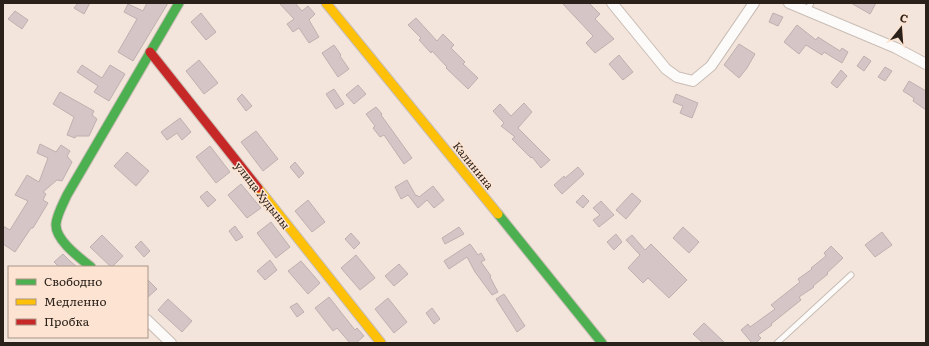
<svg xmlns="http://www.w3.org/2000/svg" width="929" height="346" font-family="Literata,serif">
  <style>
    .building { fill: #d5c5c6; stroke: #bdb1b0 }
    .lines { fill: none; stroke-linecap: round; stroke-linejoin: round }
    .lane-casing { stroke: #c8bdb5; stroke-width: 7 }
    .street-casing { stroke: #c8bdb5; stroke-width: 12 }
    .fast-casing { stroke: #c8bdb5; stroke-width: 11 }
    .slow-casing { stroke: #c8bdb5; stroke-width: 11 }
    .jam-casing { stroke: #c8bdb5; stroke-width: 11 }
    .lane { stroke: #fdfbfa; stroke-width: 5 }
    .street { stroke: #fdfbfa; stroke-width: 10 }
    .fast { stroke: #4caf50; stroke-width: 9 }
    .slow { stroke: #ffc107; stroke-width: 9 }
    .jam { stroke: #c62828; stroke-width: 9 }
    .labels { text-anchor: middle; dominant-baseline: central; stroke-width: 3; stroke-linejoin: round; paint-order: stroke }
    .street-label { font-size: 11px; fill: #2a211a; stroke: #fde3d1 }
  </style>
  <rect width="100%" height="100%" fill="#f3e5db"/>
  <path class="building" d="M78,3H90L84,14L74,8Z
    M147,3H168L133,61L118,52L137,19L124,12L128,4L143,11Z
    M279,3H295L302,11L308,6L315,14L309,20L319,37L309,43L299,28L293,32L287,24L294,19Z
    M562,3H589L600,14L595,19L614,39L595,53L586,43L593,36Z
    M851,3H876L870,14Z
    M15,11L28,20L22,29L8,19Z
    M201,13L216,32L206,40L191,22Z
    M773,13L783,17L778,26L769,22Z
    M416,18L437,41L443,34L454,45L451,48L465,62L463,64L478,78L468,89L446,68L447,67L432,51L431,53L419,40L421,38L408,25Z
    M797,25L816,40L818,37L840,51L842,48L848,52L842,63L824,52L822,55L806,45L799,54L784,42Z
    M739,44L755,54L747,68L739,78L724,65Z
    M334,45L341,55L340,56L349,69L338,77L322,53Z
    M619,55L633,72L623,80L609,64Z
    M864,56L871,61L864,71L857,66Z
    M199,60L218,83L204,94L186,71Z
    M82,65L102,78L110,65L125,74L109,101L94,92L98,86L77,72Z
    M885,67L892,71L885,81L878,77Z
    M841,70L847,76L837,88L831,83Z
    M909,81L926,91V110L913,101L914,98L903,91Z
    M358,85L366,94L354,104L346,95Z
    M334,89L344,104L336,109L326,94Z
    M60,92L94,111L92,115L97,119L89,136H76L75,138L67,135L74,117L53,104Z
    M242,94L252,106L246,111L237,99Z
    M676,94L698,103L692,118L680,113L683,106L673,102Z
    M524,103L532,112L518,128L550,160L541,168L532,157L531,158L512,139L515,137L501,126L504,123L493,111L500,104L511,116Z
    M376,107L382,114L381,115L412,158L404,164L384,135L380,137L373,128L375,126L366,114Z
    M180,118L191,132L182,140L177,133L167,140L161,132Z
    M256,131L278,159L263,171L241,142Z
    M40,144L56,152L61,145L70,151L67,156L72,162L62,181L57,180L43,192L46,194L43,200L48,203L33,228H31L15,252L3,244V226L10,230L28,201L15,195L27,175L39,182L48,158L37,153Z
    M210,146L230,172L216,183L196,157Z
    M127,152L149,171L136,186L114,166Z
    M295,162L304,173L299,178L290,167Z
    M578,167L584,174L562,194L554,185L564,176L565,178Z
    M407,180L416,196L417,195L419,197L433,186L444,200L434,208L427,200L418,208L408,195L401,199L395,187Z
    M241,184L261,208L247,218L228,195Z
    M207,191L216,200L208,207L200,197Z
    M632,193L641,201L626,219L616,210Z
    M583,195L589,201L583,208L576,202Z
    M308,200L325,222L312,232L295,211Z
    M601,201L614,215L599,227L593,220L600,215L593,208Z
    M271,222L290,247L276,258L257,233Z
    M235,226L243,237L236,241L229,231Z
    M459,227L464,234L445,244L442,238Z
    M683,227L699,242L689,253L673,238Z
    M882,232L892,245L875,257L865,245Z
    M351,233L360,243L354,249L345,239Z
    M616,234L622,242L614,250L607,242Z
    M102,235L123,256L112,267H111L90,247Z
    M632,235L645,250L651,244L687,280L669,298L648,278L643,283L628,268L640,255L626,240Z
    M141,241L150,251L144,257L135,247Z
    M470,244L478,255L481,253L485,260L481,262L491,276L490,277L498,292L492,295L475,272L467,257L449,269L444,261Z
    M831,246L843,258L827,273L828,274L813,286L814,287L799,297L801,300L771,324L772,325L758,335L761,338L756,343H752L741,330L748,324L750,327L775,309L771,305L800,282L798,279L812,269L811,268L826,256L824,253Z
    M63,254L70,261L77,267H59L54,262Z
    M356,255L375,278L360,290L341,268Z
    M270,260L277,270L265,280L257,271Z
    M301,261L320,283L308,294L288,271Z
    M399,264L408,274L394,286L385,276Z
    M147,279L157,289L147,298Z
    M504,294L525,326L517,332L496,299Z
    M329,297L355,330L357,328L364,336L356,343H350L337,328L333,331L315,308Z
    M388,298L407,322L394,333L375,309Z
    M168,299L192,321L182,332L158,310Z
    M297,303L304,312L297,317L290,307Z
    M432,308L440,319L434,324L426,313Z
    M704,323L725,343H703L693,334Z"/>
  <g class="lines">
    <g class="lane-casing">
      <path id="lane" d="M807,10L811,3
        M777,343L851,275"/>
    </g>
    <g class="street-casing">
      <path id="street" d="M612,3L666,69L677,77L693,81L711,66L754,3
        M789,3L896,48L926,64
        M147,320L171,343"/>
    </g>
    <g class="fast-casing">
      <path id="fast" d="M498,214L602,343
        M91,267C80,258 55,240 56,224C57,214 63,204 67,195L179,3"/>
    </g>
    <g class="slow-casing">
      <path id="slow" d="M326,3L498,214
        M258,188L381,343"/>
    </g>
    <g class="jam-casing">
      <path id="jam" d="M150,52L258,188"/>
    </g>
    <use href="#lane" class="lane"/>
    <use href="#street" class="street"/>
    <use href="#fast" class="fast"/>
    <use href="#slow" class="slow"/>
    <use href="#jam" class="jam"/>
  </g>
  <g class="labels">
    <g class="street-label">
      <text transform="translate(474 165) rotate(51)">Калинина</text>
      <text transform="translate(263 195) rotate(52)">улица Худыны</text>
    </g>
  </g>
  <rect width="929" height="346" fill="none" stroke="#2a211a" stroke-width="8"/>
  <rect x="8" y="266" width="140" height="72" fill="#fde3d1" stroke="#a99588"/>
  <rect x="16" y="279" width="20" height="6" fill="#4caf50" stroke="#a99588"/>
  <text x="44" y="286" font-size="12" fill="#2a211a">Свободно</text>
  <rect x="16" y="299" width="20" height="6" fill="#ffc107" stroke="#a99588"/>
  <text x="44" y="306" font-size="12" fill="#2a211a">Медленно</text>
  <rect x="16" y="319" width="20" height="6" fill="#c62828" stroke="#a99588"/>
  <text x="44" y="326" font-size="12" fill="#2a211a">Пробка</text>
  <g transform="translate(901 28) rotate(17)" stroke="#fde3d1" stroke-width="3" paint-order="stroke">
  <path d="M0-3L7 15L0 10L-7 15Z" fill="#2a211a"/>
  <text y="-6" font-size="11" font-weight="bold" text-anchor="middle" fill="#2a211a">С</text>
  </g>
</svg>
